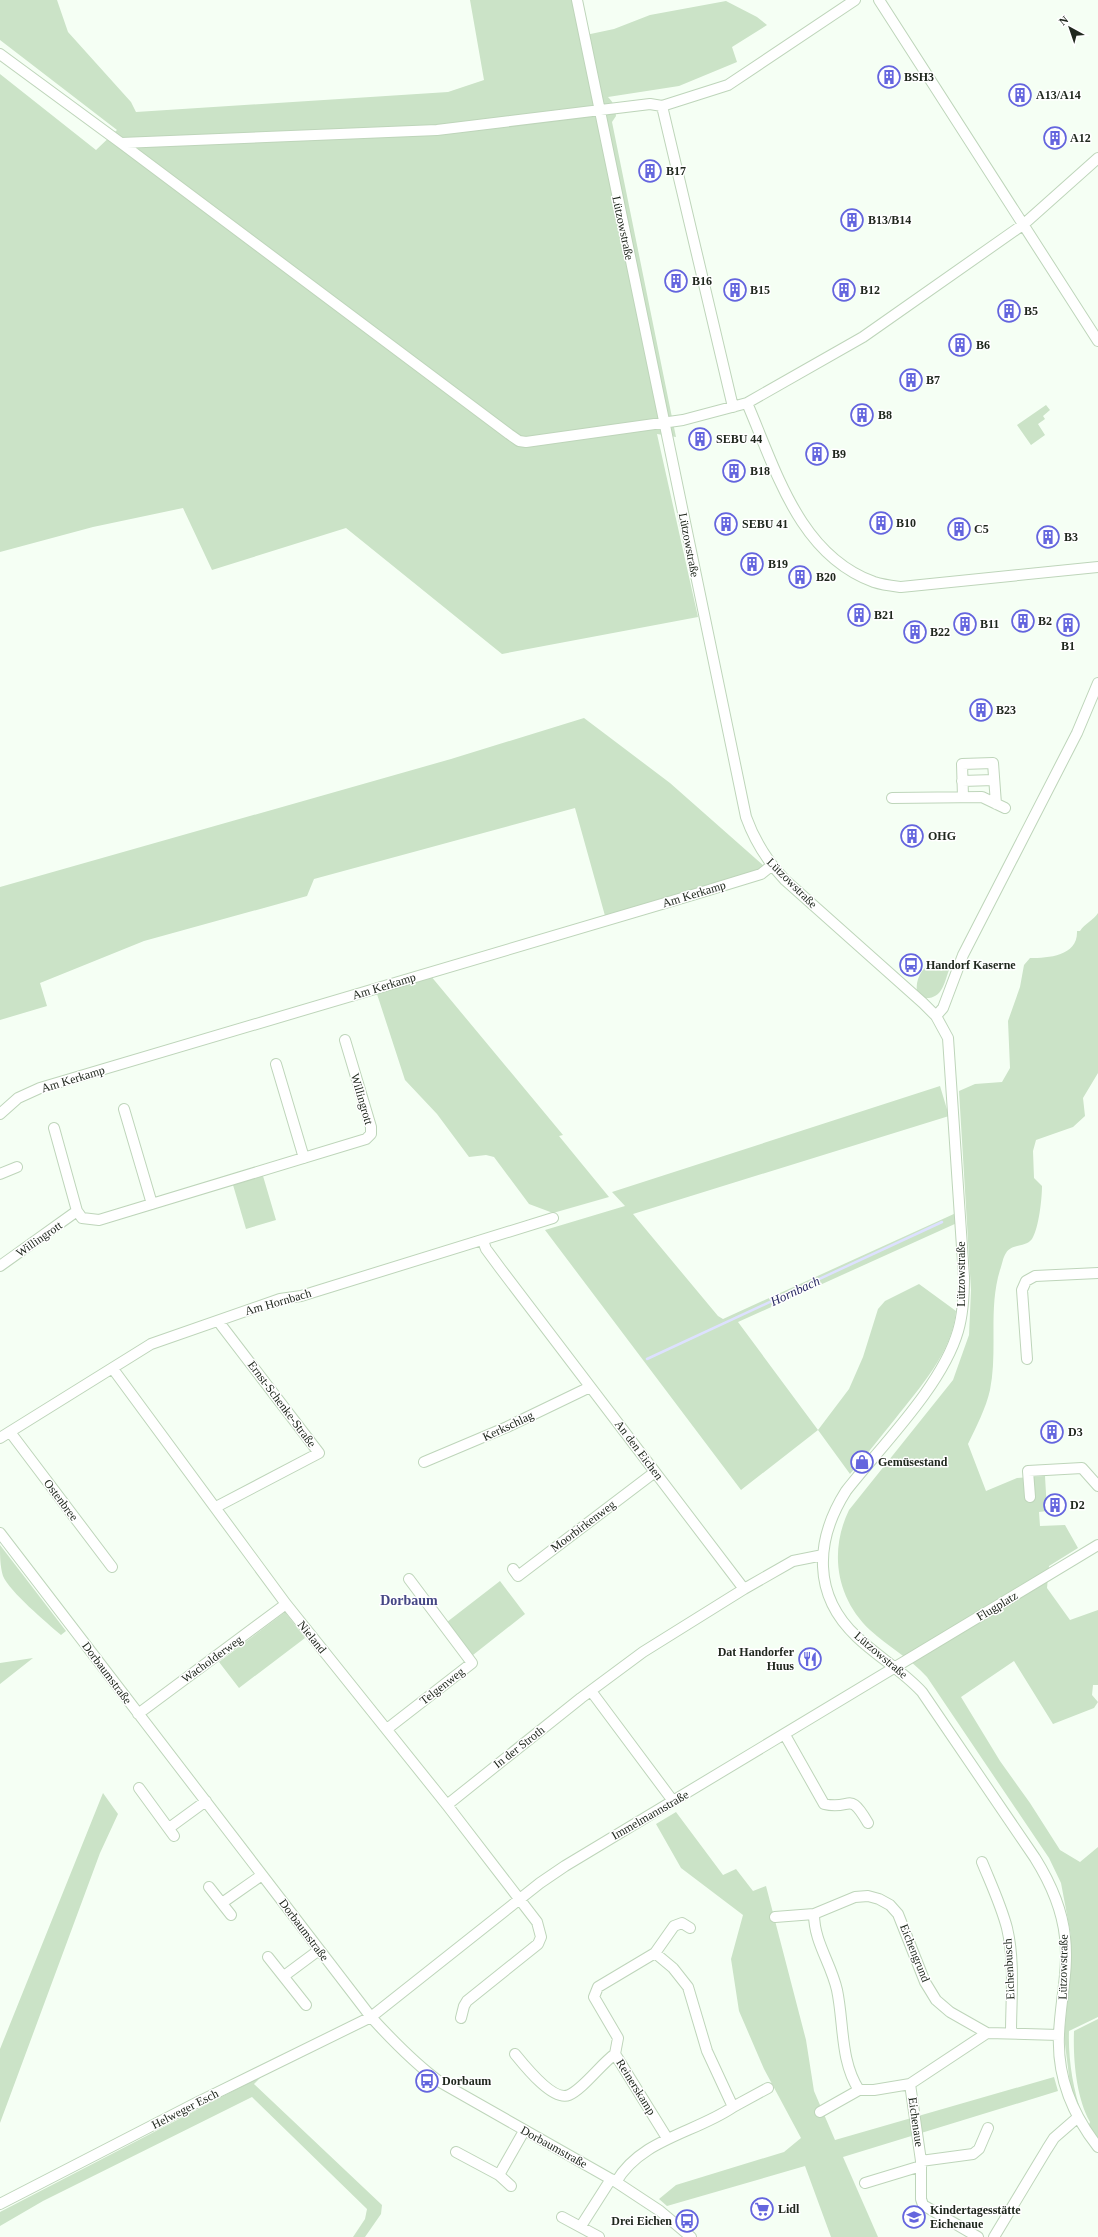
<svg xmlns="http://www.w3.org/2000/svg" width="1098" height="2237" font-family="'Times New Roman',serif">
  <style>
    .green { fill: #cbe3c7 }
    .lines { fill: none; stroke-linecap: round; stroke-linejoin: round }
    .stream { stroke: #dde1ff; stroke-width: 2.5 }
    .minor-casing { stroke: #bed5ba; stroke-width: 12 }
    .minor { stroke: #fff; stroke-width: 10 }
    .labels { text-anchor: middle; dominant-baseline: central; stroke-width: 3; stroke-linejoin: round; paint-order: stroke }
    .poi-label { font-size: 12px; font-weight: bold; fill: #20281e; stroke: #fff; text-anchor: start }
    .street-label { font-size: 12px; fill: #20281e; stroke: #fff }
    .water-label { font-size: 13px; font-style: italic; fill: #2a2b64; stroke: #fff }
    .quarter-label { font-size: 14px; font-weight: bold; fill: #444784; stroke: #fff }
  </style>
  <rect width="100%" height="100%" fill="#f5fff4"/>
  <path class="green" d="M0,0H57L68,32L131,102L136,112L448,92L484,80L470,0H572L581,36L614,29L650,15L726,1L757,17L767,25L732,47L737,62L679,86L608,97C614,103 615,107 616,116L612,122L676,437L657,434L698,617L502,654L346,528L212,570L183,508L93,527L0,552V74L96,150L117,130L0,40Z
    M1046,405L1050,410L1043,416L1045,419L1038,424L1045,435L1031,445L1017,425Z
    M584,718L670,783L764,866L753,874L607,923L575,808L314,879L307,896L144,941L40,983L47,1006L0,1020V887L451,759Z
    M1098,913V1073L1083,1098L1085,1116L1073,1127L1036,1140L1033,1151L1034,1178L1042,1186C1042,1198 1039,1228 1032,1239C1025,1248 1012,1243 1006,1253C1003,1257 1002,1265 1000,1270C988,1309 998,1350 990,1390C986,1408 976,1427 968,1444L986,1491L1017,1478L1045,1476L1047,1511L1039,1512L1040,1526L1065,1525L1078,1548L1049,1566L1047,1588L1070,1620L1098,1610V1685H1093L1092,1695L1098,1702L1094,1708L1053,1724L1014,1661L961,1697L1000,1761L1030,1803L1060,1850L1080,1862L1098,1847V2017L1069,2031C1068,2058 1073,2090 1082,2114L1078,2108L1070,2084L1064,2036L1071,1967V1936L1061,1883L1049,1858L927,1677C910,1658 888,1647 870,1630C836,1598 829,1551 849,1510L953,1380L969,1335L971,1290L959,1091L975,1084L1002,1082L1010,1068L1008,1021L1020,987L1024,965L1030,958C1049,958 1078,956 1077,931H1080C1085,923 1093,921 1098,913Z
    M934,961L945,963L949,970C944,984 942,999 925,998L917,991C915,979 923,966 934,961Z
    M430,975L563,1135L559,1136L609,1197L553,1213L529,1204L494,1157L486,1155L469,1157L437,1114L405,1080L376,991Z
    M940,1086L949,1116L633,1214L718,1316L723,1319L956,1213L957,1223L738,1322L818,1430L849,1389L863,1357L878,1309L885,1301L919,1284L956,1311C952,1353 920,1387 895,1419C880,1437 866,1456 850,1474L818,1430L741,1490L545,1230L625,1206L612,1192Z
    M263,1176L276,1220L246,1229L233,1185Z
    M0,1545L66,1631L61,1635C47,1623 9,1591 3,1576C0,1566 0,1555 0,1545Z
    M500,1581L525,1614L473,1655L447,1622Z
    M285,1612L305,1638L239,1688L219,1662Z
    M33,1658L0,1684V1663Z
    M103,1793L118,1814L100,1853L0,2123V2049Z
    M676,1812L723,1875L736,1869L753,1891L766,1886L806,2040L814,2091L835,2140L1054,2077L1058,2091L843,2157L878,2237H831L805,2166L667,2206L659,2199L676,2185L784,2152L801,2138L764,2069L739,2011L731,1959L743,1915L681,1868L656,1824Z
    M1098,2019V2139L1088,2127L1090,2122C1076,2097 1073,2059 1074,2031Z
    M262,2076L254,2084L382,2205L381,2214L365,2237H353L365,2219L367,2209L252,2097L43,2201L0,2226V2212Z"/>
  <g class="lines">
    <path class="stream" d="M647,1359L942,1222"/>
    <g class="minor-casing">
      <path id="minor" d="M577,0L746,817C755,842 767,861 785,880L923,1003L936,1016L948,1038L964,1277C964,1295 963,1314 958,1331C942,1386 882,1445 846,1491C815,1540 812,1595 857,1637C878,1657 903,1671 922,1692L1035,1858C1050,1882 1062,1908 1065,1937C1069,1970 1060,2002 1059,2035C1057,2077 1073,2115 1098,2147
        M879,0L1098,341
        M0,54L121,143L509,434L519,441L526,442L683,420L747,403L863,337L1024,224L1098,158
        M662,106L733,407
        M121,143L437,130L650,104L662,106L728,85L855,0
        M747,403C776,470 799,555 874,582C883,585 893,586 901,587L1098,567
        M962,781L994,780
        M963,797L962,764L993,763L996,804
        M892,798L982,797L1005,808
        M936,1016L943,1008L963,955L1077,733L1098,683
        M276,1064L304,1158
        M124,1109L152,1204
        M0,1114L18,1098L40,1088L699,893L761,874L771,866
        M54,1128L77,1211
        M0,1174L17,1167
        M483,1241L486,1249L500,1268L744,1589L793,1561L823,1555
        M0,1266L77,1211L82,1218L99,1220L366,1139L371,1134V1127L345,1040
        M1027,1359L1022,1290L1026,1281L1035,1276L1098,1273
        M113,1369L286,1604L447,1805L537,1922L541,1937L538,1944L467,2001L464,2006L461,2018
        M10,1432L112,1567
        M0,1438L151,1344L280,1299L301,1296L553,1218
        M424,1462L507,1427L590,1387
        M1030,1497L1028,1471L1082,1468L1098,1486
        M216,1507L319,1453L218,1321
        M0,1533L371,2017C392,2040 414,2063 440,2082L616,2182L660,2211L691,2237
        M513,1569L518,1576L655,1472
        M591,1691L673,1801
        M138,1714L286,1604
        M387,1729L472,1663L409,1579
        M785,1735L824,1804C852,1811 848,1789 868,1823
        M139,1788L174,1836
        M447,1805L581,1698L643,1652L744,1589
        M169,1828L206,1801
        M982,1862C991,1884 1001,1905 1007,1928C1015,1962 1011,1999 1011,2033
        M209,1887L231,1915
        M222,1903L262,1875
        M814,1914C814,1942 831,1963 837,1990C844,2023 840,2061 859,2090H874L910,2084L987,2033
        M775,1917L814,1914L855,1897L868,1896L879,1899L890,1905L898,1914L925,1982L936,2000L950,2012L987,2033L1059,2035
        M655,1953L598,1987L594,1997L618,2038L615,2054L667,2138
        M268,1957L306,2005
        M284,1976L319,1950
        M515,2054C524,2065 553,2102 569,2095C583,2089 601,2064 615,2054
        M910,2084L921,2161V2199L923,2205L978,2237
        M733,2107L768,2088
        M820,2112L859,2090
        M456,2152L499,2175L511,2186
        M921,2161L973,2154L979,2149L988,2128
        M499,2175L524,2131
        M616,2182C641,2139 695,2133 733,2107L707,2051L688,1987L673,1968L655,1953L674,1926L682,1923L690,1928
        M865,2183L921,2166
        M0,2204L194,2104L371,2017L540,1883L565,1866L1098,1545
        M562,2217L599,2237
        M581,2226L611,2179
        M994,2237L1047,2149L1054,2138L1077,2118"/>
    </g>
    <use href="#minor" class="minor"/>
  </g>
  <defs>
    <g id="building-ring" transform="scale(1.15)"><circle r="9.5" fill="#fff" stroke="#6465de" stroke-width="1.5"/><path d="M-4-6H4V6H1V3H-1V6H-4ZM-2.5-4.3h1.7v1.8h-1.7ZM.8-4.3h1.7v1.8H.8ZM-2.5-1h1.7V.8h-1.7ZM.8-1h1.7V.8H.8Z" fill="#6465de"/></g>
    <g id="bus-ring" transform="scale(1.15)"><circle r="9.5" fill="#fff" stroke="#6465de" stroke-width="1.5"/><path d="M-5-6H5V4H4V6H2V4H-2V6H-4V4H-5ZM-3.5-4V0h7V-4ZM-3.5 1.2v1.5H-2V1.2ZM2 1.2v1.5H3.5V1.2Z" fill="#6465de"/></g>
    <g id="shop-ring" transform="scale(1.15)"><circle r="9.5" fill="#fff" stroke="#6465de" stroke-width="1.5"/><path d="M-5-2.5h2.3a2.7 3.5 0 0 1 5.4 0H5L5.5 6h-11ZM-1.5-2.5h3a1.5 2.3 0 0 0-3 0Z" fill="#6465de"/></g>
    <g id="restaurant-ring" transform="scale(1.15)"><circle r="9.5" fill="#fff" stroke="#6465de" stroke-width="1.5"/><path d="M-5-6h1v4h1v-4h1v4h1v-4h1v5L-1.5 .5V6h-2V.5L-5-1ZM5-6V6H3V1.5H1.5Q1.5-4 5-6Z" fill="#6465de"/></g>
    <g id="supermarket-ring" transform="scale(1.15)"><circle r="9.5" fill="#fff" stroke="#6465de" stroke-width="1.5"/><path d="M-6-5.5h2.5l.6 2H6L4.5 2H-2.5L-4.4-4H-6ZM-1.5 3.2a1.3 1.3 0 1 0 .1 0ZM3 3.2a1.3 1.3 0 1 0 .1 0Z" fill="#6465de"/></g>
    <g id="school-ring" transform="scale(1.15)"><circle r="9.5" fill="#fff" stroke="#6465de" stroke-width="1.5"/><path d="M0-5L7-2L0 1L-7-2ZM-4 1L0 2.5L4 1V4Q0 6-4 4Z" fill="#6465de"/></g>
  </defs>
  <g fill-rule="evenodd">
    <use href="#building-ring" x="889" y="77"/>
    <use href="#building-ring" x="1020" y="95"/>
    <use href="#building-ring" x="1055" y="138"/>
    <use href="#building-ring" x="650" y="171"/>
    <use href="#building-ring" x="852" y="220"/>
    <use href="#building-ring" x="676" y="281"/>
    <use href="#building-ring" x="735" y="290"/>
    <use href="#building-ring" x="844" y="290"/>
    <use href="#building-ring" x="1009" y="311"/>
    <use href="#building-ring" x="960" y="345"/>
    <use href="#building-ring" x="911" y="380"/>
    <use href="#building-ring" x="862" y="415"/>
    <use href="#building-ring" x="700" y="439"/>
    <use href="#building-ring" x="817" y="454"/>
    <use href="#building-ring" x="734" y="471"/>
    <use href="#building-ring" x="881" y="523"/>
    <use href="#building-ring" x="726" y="524"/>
    <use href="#building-ring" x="959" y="529"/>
    <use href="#building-ring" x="1048" y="537"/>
    <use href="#building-ring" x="752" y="564"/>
    <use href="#building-ring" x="800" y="577"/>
    <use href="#building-ring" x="859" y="615"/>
    <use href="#building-ring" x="1023" y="621"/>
    <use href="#building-ring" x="965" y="624"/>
    <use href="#building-ring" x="1068" y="625"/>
    <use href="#building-ring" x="915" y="632"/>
    <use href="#building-ring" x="981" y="710"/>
    <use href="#building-ring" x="912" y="836"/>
    <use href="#bus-ring" x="911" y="965"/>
    <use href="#building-ring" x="1052" y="1432"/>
    <use href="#shop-ring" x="862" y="1462"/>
    <use href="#building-ring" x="1055" y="1505"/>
    <use href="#restaurant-ring" x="810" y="1659"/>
    <use href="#bus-ring" x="427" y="2081"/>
    <use href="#supermarket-ring" x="762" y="2209"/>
    <use href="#school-ring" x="914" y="2217"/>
    <use href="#bus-ring" x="687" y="2221"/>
  </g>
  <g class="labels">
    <g class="poi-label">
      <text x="904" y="77">BSH3</text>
      <text x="1036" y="95">A13/A14</text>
      <text x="1070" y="138">A12</text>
      <text x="666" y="171">B17</text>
      <text x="868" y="220">B13/B14</text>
      <text x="692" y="281">B16</text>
      <text x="750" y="290">B15</text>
      <text x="860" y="290">B12</text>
      <text x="1024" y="311">B5</text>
      <text x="976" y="345">B6</text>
      <text x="926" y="380">B7</text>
      <text x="878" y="415">B8</text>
      <text x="716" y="439">SEBU 44</text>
      <text x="832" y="454">B9</text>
      <text x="750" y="471">B18</text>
      <text x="896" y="523">B10</text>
      <text x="742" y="524">SEBU 41</text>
      <text x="974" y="529">C5</text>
      <text x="1064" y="537">B3</text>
      <text x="768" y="564">B19</text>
      <text x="816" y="577">B20</text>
      <text x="874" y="615">B21</text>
      <text x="1038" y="621">B2</text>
      <text x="980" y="624">B11</text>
      <text x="930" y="632">B22</text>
      <text x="1068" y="646" text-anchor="middle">B1</text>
      <text x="996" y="710">B23</text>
      <text x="928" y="836">OHG</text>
      <text x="926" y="965">Handorf Kaserne</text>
      <text x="1068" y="1432">D3</text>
      <text x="878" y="1462">Gemüsestand</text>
      <text x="1070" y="1505">D2</text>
      <text x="794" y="1652" text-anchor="end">Dat Handorfer<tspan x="794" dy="14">Huus</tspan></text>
      <text x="442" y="2081">Dorbaum</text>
      <text x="778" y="2209">Lidl</text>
      <text x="930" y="2210">Kindertagesstätte<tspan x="930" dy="14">Eichenaue</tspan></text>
      <text x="672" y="2221" text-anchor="end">Drei Eichen</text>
    </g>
    <g class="street-label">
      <text transform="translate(623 228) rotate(78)">Lützowstraße</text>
      <text transform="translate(689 545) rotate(79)">Lützowstraße</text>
      <text transform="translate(792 883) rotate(45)">Lützowstraße</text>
      <text transform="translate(694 894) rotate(-17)">Am Kerkamp</text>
      <text transform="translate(384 986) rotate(-17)">Am Kerkamp</text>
      <text transform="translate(73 1079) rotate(-17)">Am Kerkamp</text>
      <text transform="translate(362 1099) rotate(74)">Willingrott</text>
      <text transform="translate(39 1239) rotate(-35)">Willingrott</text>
      <text transform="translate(961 1274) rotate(-90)">Lützowstraße</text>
      <text transform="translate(278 1302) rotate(-16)">Am Hornbach</text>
      <text transform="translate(282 1404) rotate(53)">Ernst-Schenke-Straße</text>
      <text transform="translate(508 1426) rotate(-25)">Kerkschlag</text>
      <text transform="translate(639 1450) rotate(53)">An den Eichen</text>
      <text transform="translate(61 1500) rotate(53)">Ostenbree</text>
      <text transform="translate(583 1526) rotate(-37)">Moorbirkenweg</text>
      <text transform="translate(997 1606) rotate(-31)">Flugplatz</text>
      <text transform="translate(312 1637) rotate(51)">Nieland</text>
      <text transform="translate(881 1655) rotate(40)">Lützowstraße</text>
      <text transform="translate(212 1659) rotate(-36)">Wacholderweg</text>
      <text transform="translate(107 1673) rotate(53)">Dorbaumstraße</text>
      <text transform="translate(442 1686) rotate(-38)">Telgenweg</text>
      <text transform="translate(519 1747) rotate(-38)">In der Stroth</text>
      <text transform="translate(650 1815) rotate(-30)">Immelmannstraße</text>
      <text transform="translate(304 1930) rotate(53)">Dorbaumstraße</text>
      <text transform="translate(915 1953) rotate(68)">Eichengrund</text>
      <text transform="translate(1063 1967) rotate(-89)">Lützowstraße</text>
      <text transform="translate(1009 1969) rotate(-93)">Eichenbusch</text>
      <text transform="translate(636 2087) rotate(58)">Reinerskamp</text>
      <text transform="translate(185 2109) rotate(-27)">Helweger Esch</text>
      <text transform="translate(916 2122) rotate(82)">Eichenaue</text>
      <text transform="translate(554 2147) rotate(29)">Dorbaumstraße</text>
    </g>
    <g class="water-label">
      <text transform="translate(795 1291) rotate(-25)">Hornbach</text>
    </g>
    <g class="quarter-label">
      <text x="409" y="1600">Dorbaum</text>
    </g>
  </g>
  <g transform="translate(1070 28) rotate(320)" stroke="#ffffff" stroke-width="3" paint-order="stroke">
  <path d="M0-3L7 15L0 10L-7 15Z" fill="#20281e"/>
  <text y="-6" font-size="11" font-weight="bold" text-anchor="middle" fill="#20281e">N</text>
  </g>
</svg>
